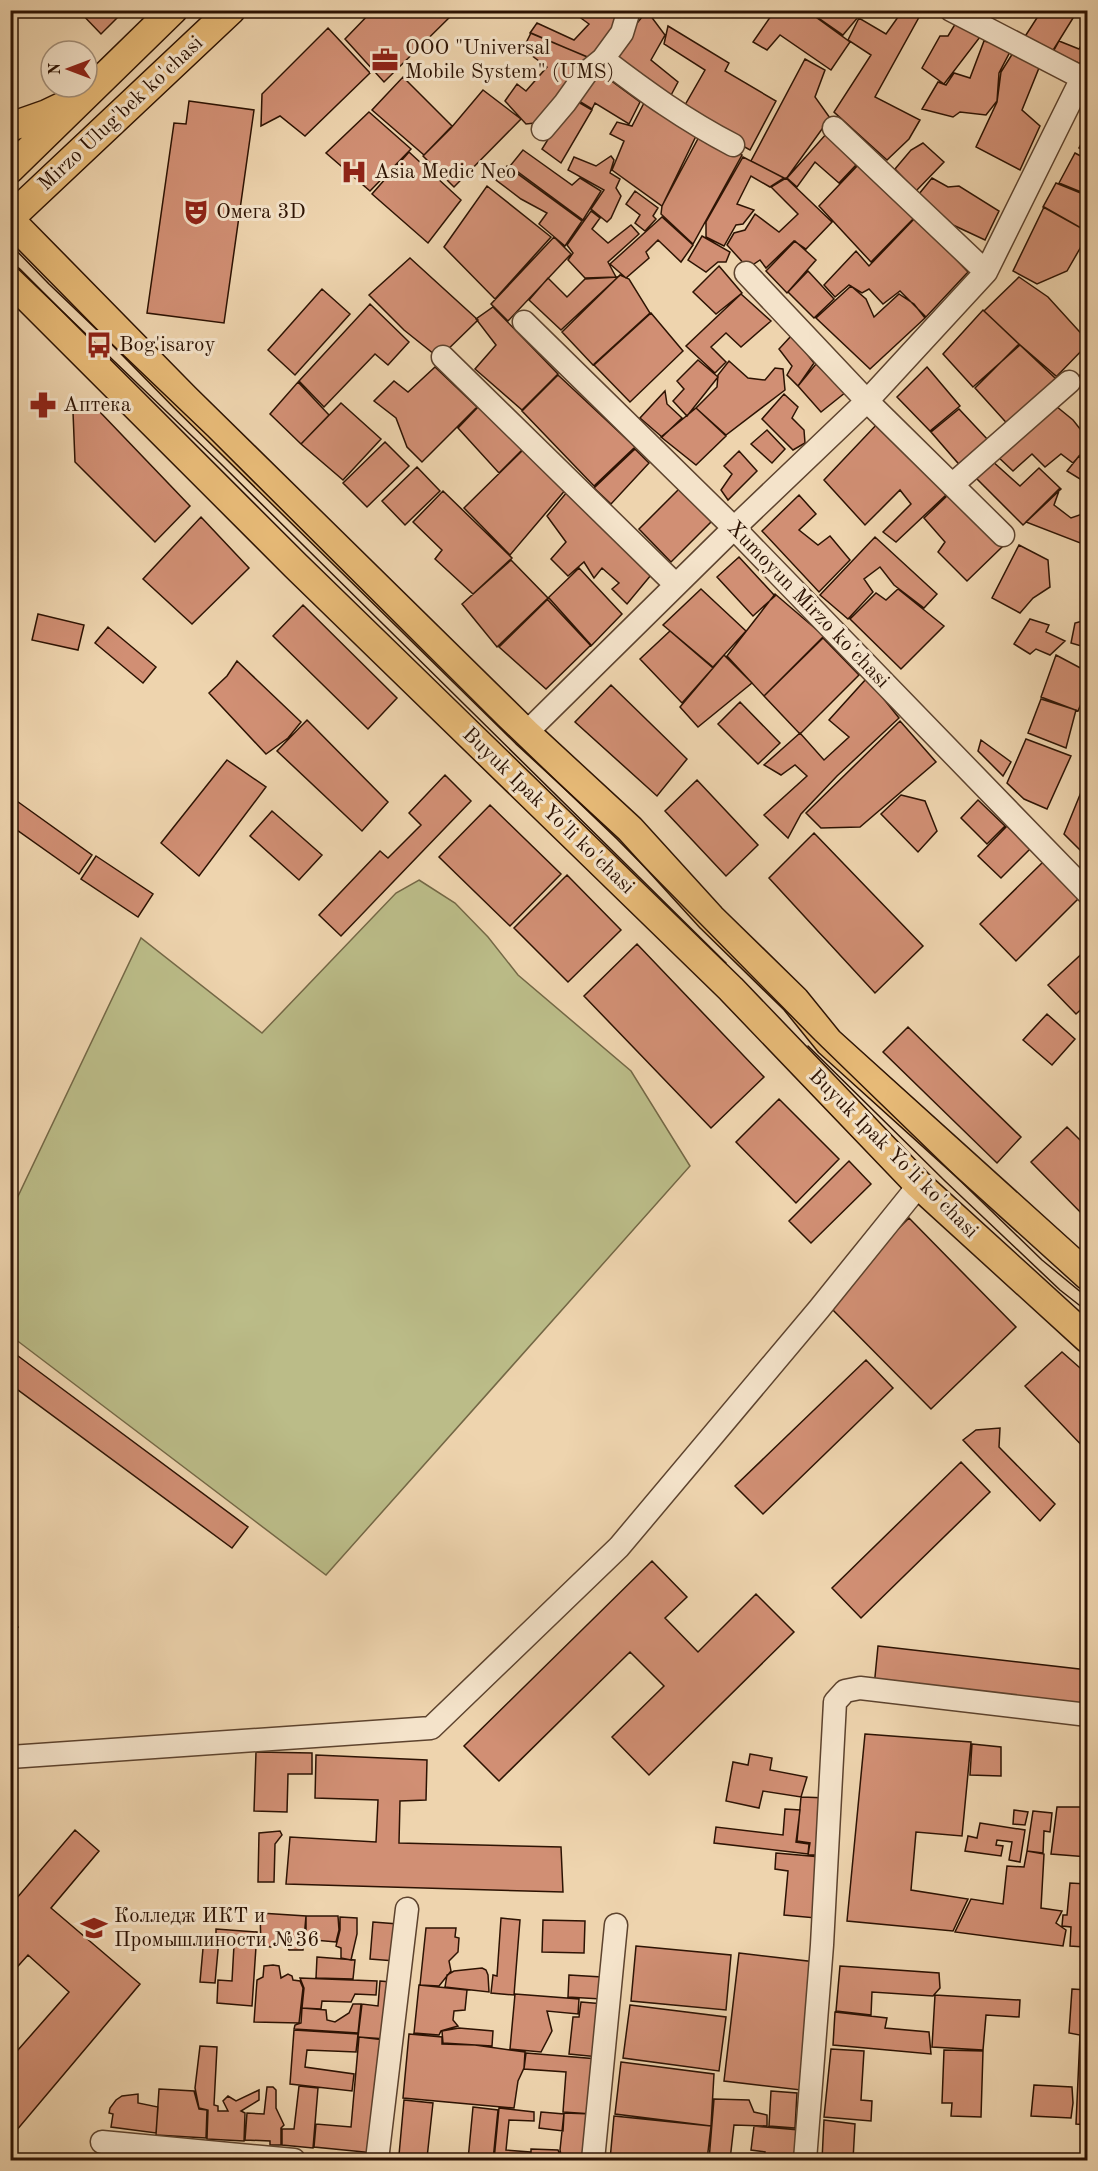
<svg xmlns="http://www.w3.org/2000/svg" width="1098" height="2171" font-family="'Old Standard TT',serif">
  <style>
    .green { fill: #bbbc88; stroke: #746846; stroke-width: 1.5 }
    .building { fill: #d18f74; stroke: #2d1303; stroke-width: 1.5 }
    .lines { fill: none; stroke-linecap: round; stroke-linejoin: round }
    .minor-casing { stroke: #5d432e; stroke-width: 25 }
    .major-casing { stroke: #2d1303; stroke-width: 31 }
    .minor { stroke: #f4e3ca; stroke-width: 22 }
    .major { stroke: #e7ba77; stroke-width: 28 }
    .tram { stroke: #2d1303; stroke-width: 1.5 }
    .labels { text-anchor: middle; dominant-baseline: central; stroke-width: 6; stroke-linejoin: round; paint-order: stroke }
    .poi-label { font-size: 21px; fill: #2d1303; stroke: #f4e3ca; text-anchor: start }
    .street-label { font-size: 21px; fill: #2d1303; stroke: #f4e3ca }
  </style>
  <rect width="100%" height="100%" fill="#eed4ae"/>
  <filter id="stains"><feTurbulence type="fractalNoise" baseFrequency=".00333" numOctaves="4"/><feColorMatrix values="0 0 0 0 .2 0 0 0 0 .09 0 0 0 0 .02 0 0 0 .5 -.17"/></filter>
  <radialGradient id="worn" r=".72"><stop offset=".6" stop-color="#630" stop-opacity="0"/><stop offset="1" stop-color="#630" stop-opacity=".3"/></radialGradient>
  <path class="green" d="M419,880L455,903L488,937L518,975L631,1071L690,1166L326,1575L11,1336V1211L141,938L262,1033L396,893Z"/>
  <path class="building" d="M78,10H125L101,34Z
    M373,10H457L384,82L345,39Z
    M570,10H618V29L590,58L530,33L537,23L574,40L589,24Z
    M762,10H806L850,42L831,70L780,35L767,50L753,42L771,16Z
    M807,10H864L843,35Z
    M903,10H923L875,97L920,120L909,139L887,160L834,112L871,55L848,40L859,18L886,34Z
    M1042,10H1078L1052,52L1024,38Z
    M647,11L665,35L651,60L678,82L669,99L610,56Z
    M957,21L980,37L944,84L922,68L940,36H948Z
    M668,26L729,63L725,71L776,101L750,150L681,112L705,70L664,44Z
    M328,28L370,73L305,136L280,116L261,126L262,94Z
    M531,33L592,59L544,122L526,124L505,101L517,84L526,91L547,67L523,49Z
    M984,41L1012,48L999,73L997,101L986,115L960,112L953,117L922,109L938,82L946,85L954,73L970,78Z
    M1059,41L1079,49L1083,42L1088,44V67L1053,52Z
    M1016,48L1041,63L1022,110L1040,126L1020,170L976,147L997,102L1001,72Z
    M805,59L825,70L815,97L830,118L786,179L751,161Z
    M595,69L640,102L629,124L595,103L592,109L574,98Z
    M403,77L452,126L424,155L372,110Z
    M483,90L521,119L454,187L423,156L451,128Z
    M573,99L592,110L561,163L542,149Z
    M189,101L254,110L224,323L147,313L174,123L186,124Z
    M644,103L697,134L662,206L612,170L624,141L610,134L617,122L632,126Z
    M369,112L411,149L370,191L326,153Z
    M1088,130V153L1079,148Z
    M827,133L856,165L839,183L815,162L797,187L787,178Z
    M700,135L742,155L693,244L661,214L662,206Z
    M923,143L944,162L916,191L895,169L911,150Z
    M523,150L572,185L580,178L601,191L583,220L510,166Z
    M409,152L461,200L428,243L372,194Z
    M1075,153L1088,160L1086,194L1059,183Z
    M611,156L614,160L610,173L620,179L616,188L621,196L611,218L607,222L591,209L604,190L568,170L574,157L596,166Z
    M743,157L784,178L770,187L751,176L737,204L754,210L743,224L736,225L724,246L706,237V222Z
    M860,163L915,217L871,262L819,206Z
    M507,166L582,221L565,246L539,224L547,213L521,199L496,180Z
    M786,178L832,222L806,249L794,241L766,268L760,260L748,268L727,245L734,233L745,230L755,214L779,232L798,214L771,187Z
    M932,178L948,187L959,186L999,211L985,240L953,225L919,194Z
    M1056,183L1088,196V232L1043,207Z
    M487,186L551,237L495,299L444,247Z
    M635,191L658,208L653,216L656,219L645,231L635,223L640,215L626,204Z
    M1044,207L1088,232V249L1082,245L1067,271L1037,284L1013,271Z
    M591,211L600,218L592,229L608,243L631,225L639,234L608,262L616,277L585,278L568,260L573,253L567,245Z
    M662,217L693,245L681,262L658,240L646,252L649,258L626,278L610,264Z
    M916,217L968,272L926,317L900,291L883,304L869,289L862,293L849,285L835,297L824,285L856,251L869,266Z
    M702,236L730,252L726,262H718L706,272L688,260Z
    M554,237L571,254L508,321L491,304Z
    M795,241L816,260L787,293L766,271Z
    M410,258L478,320L439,358L404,330L369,295Z
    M719,266L742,293L716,314L693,292Z
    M808,271L834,299L814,318L788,292Z
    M620,275L629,279L650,313L593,365L562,332Z
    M618,277L561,330L529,300L548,278L567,297L585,279Z
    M1019,277L1048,297L1088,341V344L1055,378L984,311Z
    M851,286L866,299L874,317L899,294L914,304L925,318L870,369L816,318Z
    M322,289L350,314L295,375L268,350Z
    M741,294L771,321L741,347L726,333L711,347L726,362L715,373L686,346Z
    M370,304L409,342L388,365L375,354L324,407L299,381Z
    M493,307L558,374L522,410L475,369L496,345L476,319Z
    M983,310L1020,345L973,387L943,354Z
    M651,313L683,351L630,402L594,365Z
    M792,335L814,363L798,386L787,375L792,366L779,349Z
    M1019,344L1063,382L1012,429L975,388Z
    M698,360L718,377L687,416L673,401L684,389L677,381Z
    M729,361L748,378L765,380L775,368L783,369L785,390L726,435L696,408L717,387L718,375Z
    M816,364L846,392L821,412L798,386Z
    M435,367L477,407L422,462L407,447L396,418L374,401L394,381L408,392Z
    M927,367L960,406L930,431L897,397Z
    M1084,371L1088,375V395L1073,382Z
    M558,375L635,447L594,486L522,411Z
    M298,382L329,415L301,444L270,414Z
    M665,391L667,404L682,418L662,437L640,418Z
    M784,394L798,407L792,418L804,430L805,443L793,450L762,419Z
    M1051,402L1073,420L1088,439V446L1073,463L1061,454L1045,467L1032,454L1013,471L995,454Z
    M341,403L381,439L343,480L301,444Z
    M479,406L523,449L499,473L458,428Z
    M696,408L726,436L696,465L661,437Z
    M959,409L989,441L964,470L931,432Z
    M99,411L190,506L155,542L75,462L73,412Z
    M879,422L946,495L896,542L883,532L911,504L900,490L865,525L824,480Z
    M767,430L785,449L772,463L751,444Z
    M385,442L409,466L367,507L343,483Z
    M524,449L567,488L510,555L464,508Z
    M635,449L649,463L611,504L594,488Z
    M739,451L757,471L728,500L721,490L732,474L724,466Z
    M1079,456L1088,460V484L1067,471Z
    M991,460L1020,486L1039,468L1061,489L1023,525L974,476Z
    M417,467L440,491L405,525L382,501Z
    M681,487L713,520L671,562L639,529Z
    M1060,488L1054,505L1071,518L1088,512V546L1026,522Z
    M443,491L512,558L473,594L435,559L442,550L413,522Z
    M567,492L651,575L627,604L612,589L619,583L602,568L594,578L584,562L568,576L551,559L566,542L547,516Z
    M949,494L1002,547L967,581L938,552L945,542L924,518Z
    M799,495L816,514L799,530L818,545L830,536L850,560L819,592L762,531Z
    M201,517L249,568L192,624L143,579Z
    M875,537L937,594L924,608L894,585L880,567L864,579L873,592L848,619L820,595Z
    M1019,545L1048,560L1050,587L1033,598L1020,613L992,598Z
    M739,557L775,596L753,616L717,577Z
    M511,560L548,598L497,647L462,604Z
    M579,568L622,614L591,646L547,599Z
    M701,589L746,631L713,667L663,625Z
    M898,589L944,626L901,669L850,619L876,593L886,600Z
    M775,594L824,636L764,696L727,656Z
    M549,598L591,645L546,689L499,647Z
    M303,605L397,698L368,729L273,636Z
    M38,614L84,625L78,650L32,640Z
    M1088,617V648L1071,643L1075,623L1086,620Z
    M1030,619L1049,625L1046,632L1065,641L1050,655L1036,649L1030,654L1014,644Z
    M108,627L156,667L143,683L95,643Z
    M670,631L713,668L682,703L640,659Z
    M823,638L859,675L800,734L764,696Z
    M724,655L752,683L698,727L680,707Z
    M1056,655L1088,672V687L1078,711L1041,697Z
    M237,661L301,722L288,738L266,754L209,693L227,676Z
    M867,678L899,718L837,776L801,814L788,838L764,815L807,776L795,765L781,775L764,765L800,733L824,760L849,737L829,720Z
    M611,685L687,759L657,796L575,722Z
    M1041,699L1076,710L1066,748L1028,733Z
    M740,702L780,743L758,764L718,724Z
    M307,720L388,802L362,831L277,751Z
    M900,721L936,762L860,827L821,828L806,813Z
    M1026,739L1071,756L1047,809L1024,799L1007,783Z
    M981,740L1011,762L1003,776L978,751Z
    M227,760L266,787L199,876L161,843Z
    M445,775L471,801L341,936L319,915L380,851L388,858L421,825L409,813Z
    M1088,775V858L1064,834Z
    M697,780L758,845L726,876L665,811Z
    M901,795L925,801L937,831L918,852L881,814Z
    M14,799L92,855L79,874L10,825V804Z
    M978,800L1005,826L987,844L961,818Z
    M490,805L561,874L510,926L439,857Z
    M272,811L322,855L299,880L250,836Z
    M1007,826L1030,849L1001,878L978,856Z
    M814,833L923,946L875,993L769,878Z
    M96,856L153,894L138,917L81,879Z
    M1043,862L1079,898L1016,961L980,924Z
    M567,875L621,930L568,982L514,928Z
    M637,944L764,1077L711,1128L584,996Z
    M1088,948V1003L1076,1014L1048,985Z
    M1047,1014L1075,1039L1052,1065L1023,1040Z
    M908,1027L1021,1137L997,1163L883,1052Z
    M779,1099L839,1159L796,1203L736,1142Z
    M1067,1127L1088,1148V1220L1031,1162Z
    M849,1161L871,1184L811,1243L789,1221Z
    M909,1218L1016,1327L931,1409L825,1302Z
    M10,1350L248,1527L232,1548L10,1384Z
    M1062,1352L1088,1375V1452L1025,1386Z
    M866,1360L893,1388L763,1514L735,1486Z
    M1000,1428L999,1447L1055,1504L1040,1521L963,1440L976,1430Z
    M961,1462L990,1492L861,1618L832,1588Z
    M652,1561L687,1597L665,1618L698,1652L756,1594L794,1632L649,1775L612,1737L664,1686L630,1652L499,1781L464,1746Z
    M10,1620L18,1627L10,1637Z
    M878,1646L1088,1670V1712L874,1687Z
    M865,1734L971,1742L962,1836L916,1832L911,1890L968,1899L953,1931L847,1921Z
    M972,1744L1001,1747V1776L970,1775Z
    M256,1752L312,1753V1774H288L287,1812L254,1811Z
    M750,1754L772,1758L770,1770L807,1777L801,1797L763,1791L759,1808L726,1801L733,1762L748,1765Z
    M316,1755L427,1760L426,1800L400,1801L399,1843L561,1847L563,1892L286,1884L290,1837L376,1842L378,1800L315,1798Z
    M801,1797L828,1798L822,1855H808L810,1843L797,1841Z
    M1057,1807H1083L1084,1832H1088V1857L1051,1854Z
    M785,1809L800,1810L796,1842L809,1844L808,1854L714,1843L716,1827L783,1835Z
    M1014,1810L1028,1812L1025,1825L1013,1824Z
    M1033,1811L1052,1813L1050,1832L1044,1831L1043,1853L1027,1851Z
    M980,1823L1025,1830L1020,1862L1009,1860L1012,1842L997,1840L996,1845L1003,1846L1001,1856L965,1851L968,1836L977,1838Z
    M75,1830L99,1851L51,1908L140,1984L16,2131L10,2126V2059L69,1992L28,1955L10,1975V1906Z
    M280,1831L282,1835L275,1844L274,1882H258L259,1833Z
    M1027,1851L1044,1854L1041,1908L1062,1911L1056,1923L1066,1930L1063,1946L955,1932L971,1899L1003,1904L1007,1866L1024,1867Z
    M776,1853L821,1857L816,1918L784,1915L788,1871L775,1869Z
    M1088,1879V1913L1084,1947L1070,1946L1071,1927L1062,1926L1063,1915H1067L1070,1883L1087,1884Z
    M260,1913L306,1916L303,1950H289L285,1942H277L271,1947L261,1946Z
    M306,1916H338L339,1930L336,1942L314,1940L306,1935Z
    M340,1917L357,1918V1934L351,1960L341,1958V1948L336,1946L340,1930Z
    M501,1918L520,1920L514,1995L491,1993L493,1975L497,1976Z
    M543,1920L585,1921L584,1953L542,1952Z
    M373,1922L398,1924L395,1961L370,1959Z
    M426,1928H456L455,1937L459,1938L458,1952L449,1961L451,1971L439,1986L420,1985Z
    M216,1929L257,1932L252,2006L217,2003L218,1980L232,1981L234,1945L221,1944L222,1937H216Z
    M204,1937L219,1939L215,1983L200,1982Z
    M636,1946L731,1955L726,2010L631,2001Z
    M739,1953L816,1962L801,2090L724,2081Z
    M317,1957L355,1960L353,1979L316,1978Z
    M273,1965L279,1966L281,1978L288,1974L292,1976L293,1980L300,1981L303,1988L299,2023L254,2022L257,1980L263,1977L264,1966Z
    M840,1966L939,1973L940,1988L933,1996L872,1992L871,2015L836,2011Z
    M482,1968L486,1970L488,1975L489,1992L445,1987L447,1975L454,1971Z
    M569,1975L602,1977L601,1999L568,1997Z
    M300,1978L377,1981L376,1995L355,1994L351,2002L322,2001L321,2009L302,2008L304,1988Z
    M380,1981L391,1982L386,2039L358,2037L362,2004L378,2006Z
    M419,1985L467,1990L465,2010L454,2011L453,2020L458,2026L441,2031L439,2035L414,2033Z
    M1072,1989L1088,1990V2125L1076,2124L1080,2035L1069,2033Z
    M515,1994L579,1999L578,2014L547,2011L552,2031L541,2052L510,2049Z
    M935,1995L1020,2000L1019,2017L986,2015L983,2050L932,2047Z
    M581,2002L604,2004L599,2057L569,2054L573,2017H579Z
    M353,2004H361L358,2033L294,2029L295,2025L301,2023L302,2008L326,2010L327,2020L335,2022L349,2013Z
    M630,2005L726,2017L719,2071L623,2058Z
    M835,2012L887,2018L885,2028L929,2032L931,2054L833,2045Z
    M459,2028L493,2031L492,2046L443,2043L442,2031Z
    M294,2030L358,2034L356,2052L307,2050L305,2067L354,2074L352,2091L290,2084Z
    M409,2034L442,2037V2044L475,2045L525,2052L524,2068L518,2081L514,2108L403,2098Z
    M359,2037L385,2040L374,2153L314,2147L316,2124L351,2127Z
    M200,2046L217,2047L214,2105L218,2106V2111H228L223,2101L228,2096L236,2101L259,2090V2100L241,2111L245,2113L244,2141L207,2139L208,2110L199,2108L195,2088Z
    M831,2049L864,2051L861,2100L872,2101L871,2121L824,2117Z
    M944,2050L983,2051L981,2117L951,2116L952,2103H942Z
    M526,2053L598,2059L593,2114L563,2112L566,2072L524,2069Z
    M621,2062L714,2074L711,2126L615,2114Z
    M1034,2085L1072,2087L1073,2103L1071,2118L1031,2116Z
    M299,2086L318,2088L313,2148L282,2145V2129H294Z
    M267,2087H273L276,2090V2108L284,2125L281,2128V2145H270V2141L245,2140L247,2113L264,2114Z
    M159,2089L194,2091L199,2109L207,2110L206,2138L156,2135Z
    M771,2091L797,2093L795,2128L769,2126Z
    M138,2094V2103L158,2107L156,2133L111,2127L113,2114L109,2113L110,2108L116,2100L122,2096Z
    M714,2099L749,2100L754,2112L767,2115V2126L734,2125L730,2160H709Z
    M404,2100L433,2103L427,2158L399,2155Z
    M473,2107L498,2110L493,2160H468Z
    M499,2108L534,2112V2121L509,2120L506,2150L530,2152L529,2160H494Z
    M541,2112L564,2114L563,2131L539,2128Z
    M564,2113L592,2114L587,2160H562L560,2150Z
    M614,2116L711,2126L707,2160H610Z
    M824,2120L855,2124L853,2160H822Z
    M754,2126L799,2130L797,2160H764L765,2152L751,2150Z
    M531,2149L558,2150L562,2160H531Z
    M67,2154L153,2160H66Z"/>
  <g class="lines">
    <g class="minor-casing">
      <path id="minor" d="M951,10L1088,81
        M603,59C646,92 685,120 733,145
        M834,128L986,272
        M543,129L565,103L587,72L603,59L622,33L629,10
        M746,273L867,401L1003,535
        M524,322L734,528L1088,893
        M443,357L676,585
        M952,485L1069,382
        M526,733L734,528L867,401L986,272L1082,78
        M10,1757L431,1728L619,1547L819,1309L919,1185
        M102,2142L294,2160
        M377,2160L407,1909
        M593,2160L616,1925
        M805,2160L822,1945L835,1702L845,1691L860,1688L1088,1715"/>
    </g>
    <g class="major-casing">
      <path id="major" d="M10,127L47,114L68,104
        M10,169L173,10
        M10,218L231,10
        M10,220L185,398L526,733L630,829L711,918L795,1000L829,1042L1088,1276
        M10,280L296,566L731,989L919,1185L1088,1339"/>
    </g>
    <use href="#minor" class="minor"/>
    <use href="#major" class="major"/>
    <path class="tram" d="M10,244L49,284L208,436L498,725L617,839L815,1040L1042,1260L1088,1298
      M10,261L220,463L726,963
      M808,1046L945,1181L1060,1290L1088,1312"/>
  </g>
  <defs>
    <g id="office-bare" transform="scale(2.07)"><path d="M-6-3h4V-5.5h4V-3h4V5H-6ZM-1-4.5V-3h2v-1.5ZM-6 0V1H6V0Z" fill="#8f2418" stroke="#f4e3ca" stroke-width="2.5" paint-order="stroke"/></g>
    <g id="hospital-bare" transform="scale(2.07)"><path d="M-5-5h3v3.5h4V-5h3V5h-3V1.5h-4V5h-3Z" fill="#8f2418" stroke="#f4e3ca" stroke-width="2.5" paint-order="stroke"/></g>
    <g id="theatre-bare" transform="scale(2.07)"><path d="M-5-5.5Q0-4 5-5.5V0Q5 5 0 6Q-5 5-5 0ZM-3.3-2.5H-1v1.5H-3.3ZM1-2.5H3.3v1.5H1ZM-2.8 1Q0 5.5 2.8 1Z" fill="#8f2418" stroke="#f4e3ca" stroke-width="2.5" paint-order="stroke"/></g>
    <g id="bus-bare" transform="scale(2.07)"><path d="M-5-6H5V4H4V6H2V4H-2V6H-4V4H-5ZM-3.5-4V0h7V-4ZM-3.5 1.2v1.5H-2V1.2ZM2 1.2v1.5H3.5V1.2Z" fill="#8f2418" stroke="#f4e3ca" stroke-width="2.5" paint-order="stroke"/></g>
    <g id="pharmacy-bare" transform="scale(2.07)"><path d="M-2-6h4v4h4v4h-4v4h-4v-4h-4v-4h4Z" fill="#8f2418" stroke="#f4e3ca" stroke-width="2.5" paint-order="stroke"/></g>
    <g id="university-bare" transform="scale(2.07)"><path d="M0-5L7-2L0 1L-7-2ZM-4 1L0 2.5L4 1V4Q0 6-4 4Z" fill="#8f2418" stroke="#f4e3ca" stroke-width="2.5" paint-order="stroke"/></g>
  </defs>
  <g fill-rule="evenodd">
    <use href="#office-bare" x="385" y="60"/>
    <use href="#hospital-bare" x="354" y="172"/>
    <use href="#theatre-bare" x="196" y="212"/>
    <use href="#bus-bare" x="99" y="345"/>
    <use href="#pharmacy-bare" x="43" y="405"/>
    <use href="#university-bare" x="94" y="1928"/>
  </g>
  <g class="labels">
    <g class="poi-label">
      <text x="405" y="48">ООО "Universal<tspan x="405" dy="24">Mobile System" (UMS)</tspan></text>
      <text x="374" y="172">Asia Medic Neo</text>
      <text x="216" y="212">Омега 3D</text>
      <text x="119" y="345">Bog'isaroy</text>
      <text x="63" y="405">Аптека</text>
      <text x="114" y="1916">Колледж ИКТ и<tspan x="114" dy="24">Промышлиности №36</tspan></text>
    </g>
    <g class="street-label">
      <text transform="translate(121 114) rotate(-43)">Mirzo Ulug'bek ko'chasi</text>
      <text transform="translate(808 605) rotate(46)">Xumoyun Mirzo ko'chasi</text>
      <text transform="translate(548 811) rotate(44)">Buyuk Ipak Yo'li ko'chasi</text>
      <text transform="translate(893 1154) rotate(45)">Buyuk Ipak Yo'li ko'chasi</text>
    </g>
  </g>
  <rect width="1098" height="2171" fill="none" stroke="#eed4ae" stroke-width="36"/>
  <rect x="12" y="12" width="1074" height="2147" fill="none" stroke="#2d1303" stroke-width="3"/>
  <rect x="18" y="18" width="1062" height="2135" fill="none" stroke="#2d1303" stroke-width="1.5"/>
  <g transform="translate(69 69) rotate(270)"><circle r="28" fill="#f4e3ca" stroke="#a4907a" stroke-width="1.5"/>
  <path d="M0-4.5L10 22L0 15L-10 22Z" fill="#8f2418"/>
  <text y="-9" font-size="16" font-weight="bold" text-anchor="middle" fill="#2d1303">N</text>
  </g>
  <rect width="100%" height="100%" filter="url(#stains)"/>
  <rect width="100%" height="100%" fill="url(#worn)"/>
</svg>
